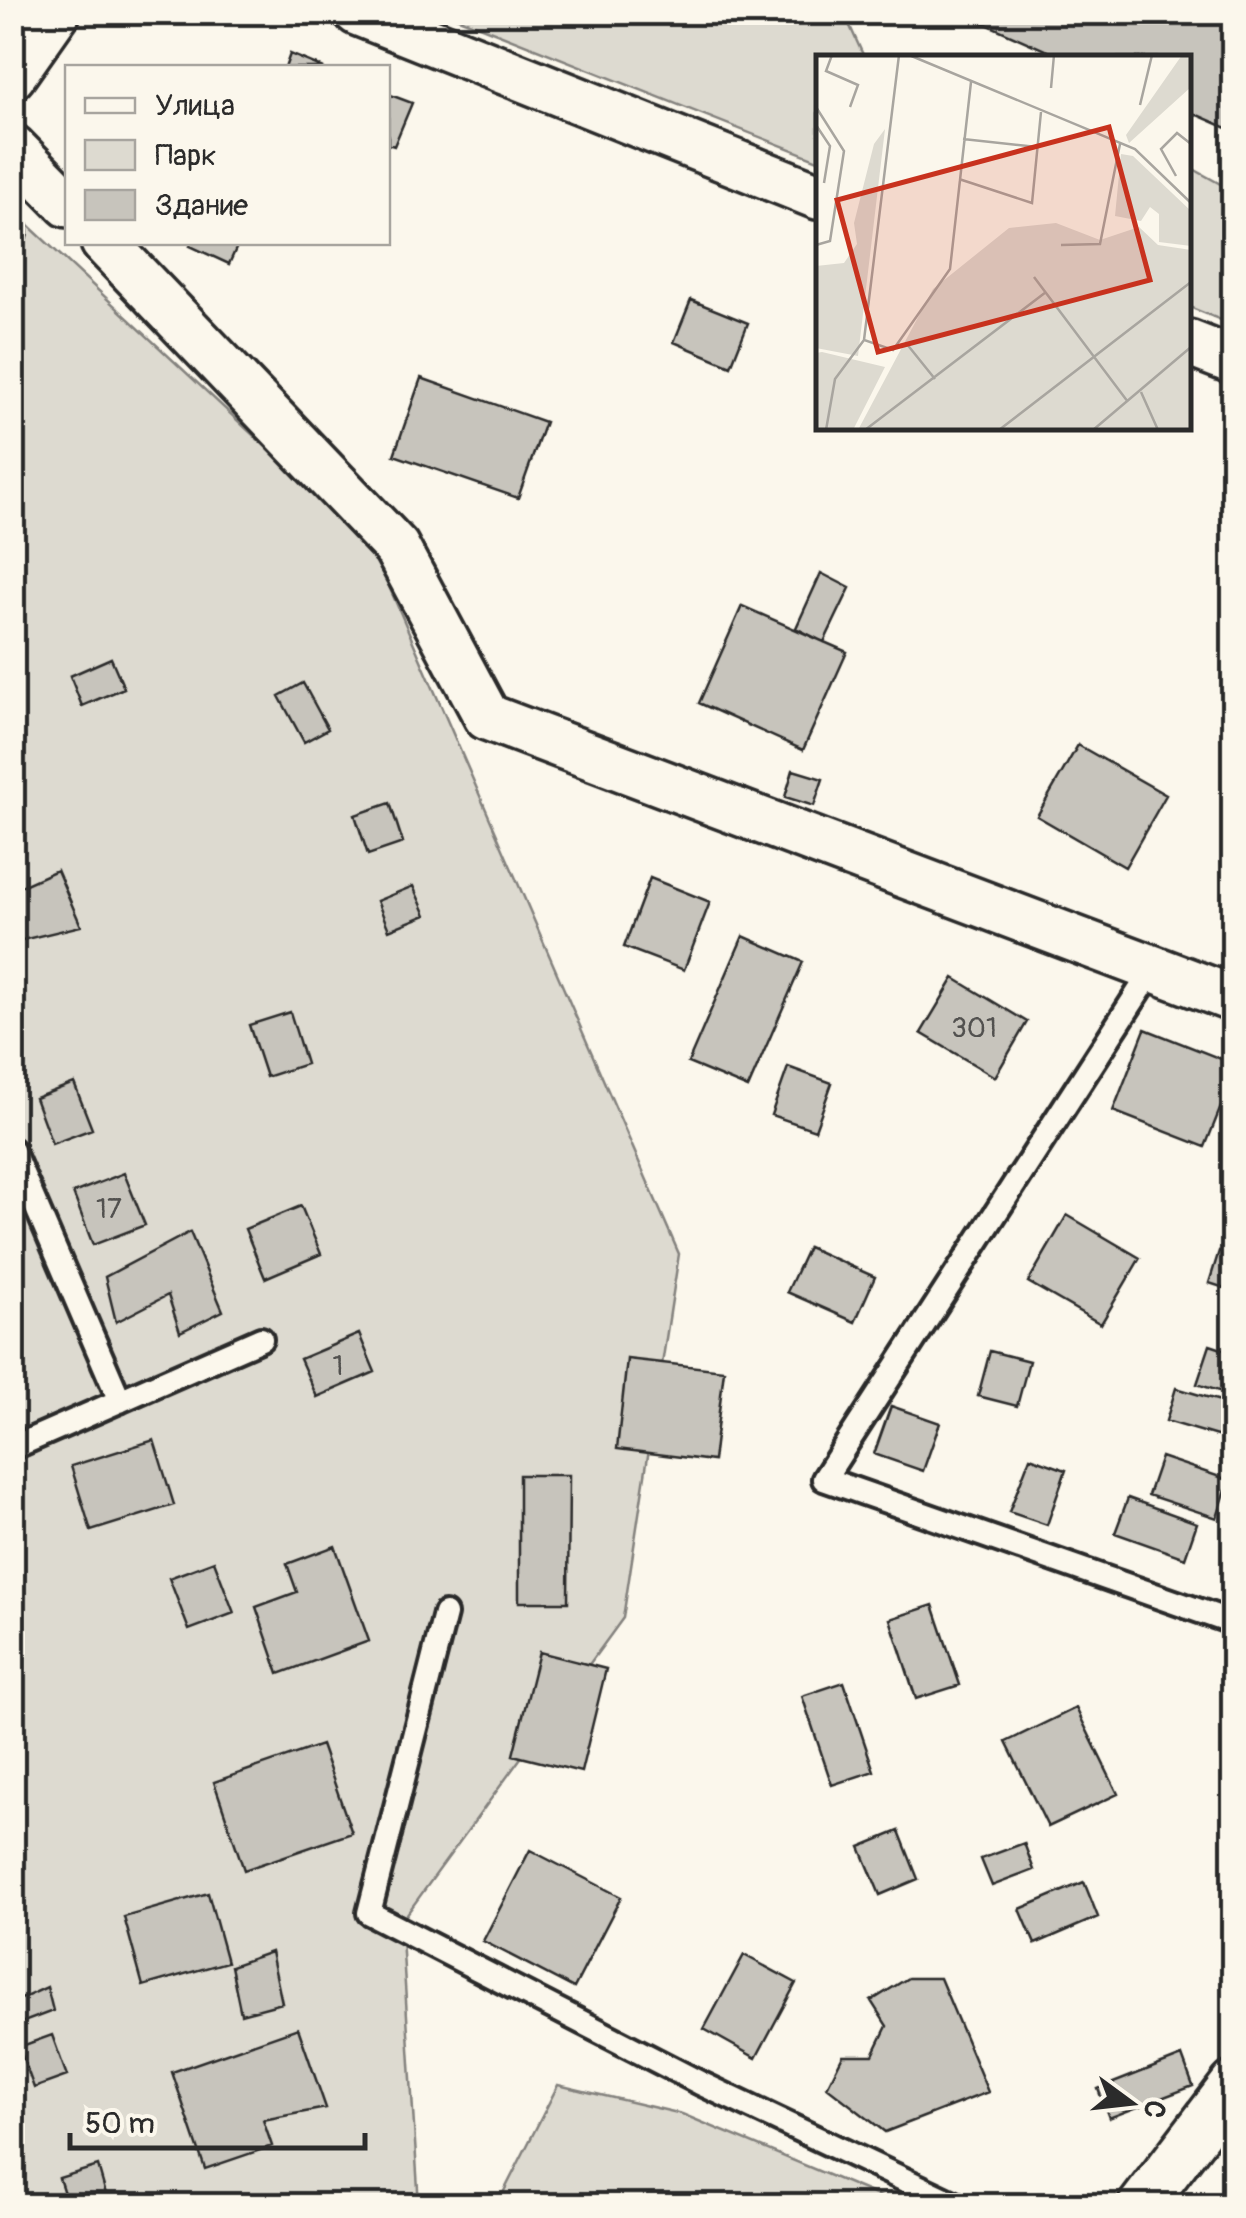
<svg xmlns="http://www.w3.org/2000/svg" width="1246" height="2218" font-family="Pangolin,sans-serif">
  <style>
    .green { fill: #dddad0; stroke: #84827e; stroke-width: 2.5 }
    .building { fill: #c7c4bc; stroke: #2b2b2b; stroke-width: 2.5 }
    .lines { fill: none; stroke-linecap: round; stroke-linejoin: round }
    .service-casing { stroke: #2b2b2b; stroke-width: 30 }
    .minor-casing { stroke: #2b2b2b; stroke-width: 52 }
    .service { stroke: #fbf7ec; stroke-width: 22 }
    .minor { stroke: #fbf7ec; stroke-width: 45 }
    .labels { text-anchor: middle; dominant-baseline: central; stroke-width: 8; stroke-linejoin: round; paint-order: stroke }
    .number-label { font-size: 28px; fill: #52514f }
    .inset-road { fill: none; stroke: #a8a59f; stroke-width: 2.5 }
    .view { fill: #c8321e; fill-opacity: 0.15; stroke: #c8321e; stroke-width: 5 }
    .inset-edge { fill: none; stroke: #2b2b2b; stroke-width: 5 }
  </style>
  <rect width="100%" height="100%" fill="#fbf7ec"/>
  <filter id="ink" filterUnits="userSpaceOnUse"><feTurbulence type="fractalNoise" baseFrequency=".01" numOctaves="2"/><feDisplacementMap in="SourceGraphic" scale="20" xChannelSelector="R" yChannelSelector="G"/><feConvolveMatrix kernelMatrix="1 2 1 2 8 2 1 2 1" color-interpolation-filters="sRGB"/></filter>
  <g filter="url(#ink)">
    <path class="green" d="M446,13H844L864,57L818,58V160Z
      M1188,166L1233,191V325L1189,307Z
      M12,210L371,545L679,1254L623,1618L401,1922L419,2205H13Z
      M558,2085L682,2114L900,2205H497Z"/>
    <path class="building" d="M959,12H1196L1234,29V131L1188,111V58H1063Z
      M290,54L324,68H285Z
      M388,94L412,103L394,146L388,144Z
      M192,242H239L229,264L190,246Z
      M691,300L748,323L731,366L674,342Z
      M421,378L545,422L518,498L394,455Z
      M821,573L850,588L824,642L796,628Z
      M742,606L847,652L803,750L699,703Z
      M111,658L124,688L82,706L70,676Z
      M303,683L328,729L304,742L279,696Z
      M1078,745L1166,795L1125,867L1037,816Z
      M793,770L823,779L814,806L785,797Z
      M390,803L403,843L368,855L355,815Z
      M57,870L81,926L14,942L12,890Z
      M650,878L710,902L684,970L624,947Z
      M413,886L426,915L389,930L377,901Z
      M743,936L803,962L748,1088L688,1063Z
      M954,978L1027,1022L995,1077L921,1033Z
      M290,1012L306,1064L266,1077L249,1025Z
      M1145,1029L1234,1064V1074L1205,1147L1113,1111Z
      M788,1067L832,1083L815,1130L771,1115Z
      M74,1083L92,1129L52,1144L35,1098Z
      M124,1173L145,1225L93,1245L73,1193Z
      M301,1206L321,1254L265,1278L245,1229Z
      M1067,1215L1140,1258L1101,1324L1028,1282Z
      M190,1232L223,1311L180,1332L168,1295L116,1322L105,1277Z
      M808,1247L875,1277L855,1322L787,1292Z
      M1219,1251L1234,1256V1291L1209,1283Z
      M359,1334L375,1372L317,1397L300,1359Z
      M1210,1345L1234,1353V1396L1197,1384Z
      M990,1351L1029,1361L1017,1406L978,1396Z
      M627,1359L724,1370L713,1461L617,1449Z
      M1176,1388L1234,1405V1441L1166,1421Z
      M891,1406L940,1423L923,1471L874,1454Z
      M154,1440L174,1505L91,1531L71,1466Z
      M1030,1457L1066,1470L1047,1525L1009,1512Z
      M1161,1457L1229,1480L1217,1518L1148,1495Z
      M519,1475H569L568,1602H519Z
      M1128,1498L1197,1523L1185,1558L1115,1533Z
      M335,1546L369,1641L279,1674L256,1607L297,1592L287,1564Z
      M214,1561L234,1613L189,1630L169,1578Z
      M933,1605L960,1685L916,1699L890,1619Z
      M539,1652L606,1669L581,1772L513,1755Z
      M844,1682L874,1771L832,1785L802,1696Z
      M1076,1708L1118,1794L1048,1827L1006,1742Z
      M321,1745L352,1833L244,1870L214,1782Z
      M899,1831L918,1879L880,1895L860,1847Z
      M1024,1843L1034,1870L992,1886L981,1859Z
      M530,1850L621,1897L574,1988L483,1941Z
      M1084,1882L1098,1917L1035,1944L1020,1909Z
      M208,1893L227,1962L143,1986L124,1917Z
      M271,1952L282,2003L241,2014L231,1966Z
      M744,1955L796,1983L756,2058L704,2029Z
      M908,1978H940L988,2092L885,2132L827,2087L843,2055H873L887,2026L871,2001Z
      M47,1987L53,2011L13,2026L12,2003Z
      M298,2028L326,2108L263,2120L272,2146L205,2169L172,2072Z
      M52,2035L67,2076L34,2088L19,2047Z
      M1182,2056L1193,2086L1109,2118L1098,2089Z
      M98,2166L108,2201L94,2206H68L59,2178Z"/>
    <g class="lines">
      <g class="service-casing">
        <path id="service" d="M12,233H14
          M1154,968L824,1479L1234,1623
          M12,1150L120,1401
          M12,1448L261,1339
          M445,1614L369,1913L700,2083L960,2206"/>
      </g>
      <g class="minor-casing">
        <path id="minor" d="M357,12L818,196
          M12,76L57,12
          M12,147L68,204
          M104,242L396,547L487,717L1234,999
          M1188,343L1234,361
          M1141,2206L1234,2084"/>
      </g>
      <use href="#service" class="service"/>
      <use href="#minor" class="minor"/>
    </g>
  </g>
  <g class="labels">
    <g class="number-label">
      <text x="974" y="1028">301</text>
      <text x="109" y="1209">17</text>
      <text x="338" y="1366">1</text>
    </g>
  </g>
  <g transform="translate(816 55)">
    <rect width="375" height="375" fill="#fbf7ec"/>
    <path d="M366,0H375V32L313,88L310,80ZM69,74L42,301L0,293V211L28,208L41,189L38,168L58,89ZM305,99L317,101L375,156V191L343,187V159L334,152L325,166L299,161ZM240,168L284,185L323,172L342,190L375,195V375H42L117,234L193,173ZM6,297L69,312L37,375H0V298Z" fill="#dddad0"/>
    <path class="inset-road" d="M16,0L10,16L42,30L34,52M83,0L48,285L77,295L134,214L155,27M93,0L319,94L375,148M235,33L238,0M324,50L336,0M0,52L28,96L14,186L0,190M0,70L14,91L8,128M147,84L221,92M360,121L345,94L361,78L375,89M143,124L216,148L225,57M245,190L284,189L304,89M218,222L312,347M90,288L119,324M325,337L342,375M10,375L19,324L48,285M49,375L230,237M183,375L375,227M277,375L375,292"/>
    <path class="view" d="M293,72L334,225L62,297L21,145Z"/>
    <rect width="375" height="375" class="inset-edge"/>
  </g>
  <rect width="1246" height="2218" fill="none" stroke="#fbf7ec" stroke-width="50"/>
  <rect x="25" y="25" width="1196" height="2168" fill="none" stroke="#2b2b2b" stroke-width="4" filter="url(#ink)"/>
  <rect x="65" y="65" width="325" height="180" fill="#fbf7ec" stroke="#a8a59f" stroke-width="2.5"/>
  <rect x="85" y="98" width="50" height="15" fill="#fbf7ec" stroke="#a8a59f" stroke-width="2.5"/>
  <text x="155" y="115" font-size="30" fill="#2b2b2b">Улица</text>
  <rect x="85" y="140" width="50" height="30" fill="#dddad0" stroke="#a8a59f" stroke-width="2.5"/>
  <text x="155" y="165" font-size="30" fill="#2b2b2b">Парк</text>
  <rect x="85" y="190" width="50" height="30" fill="#c7c4bc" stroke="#a8a59f" stroke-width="2.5"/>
  <text x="155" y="215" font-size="30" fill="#2b2b2b">Здание</text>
  <g transform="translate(1131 2103) rotate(105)" stroke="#fbf7ec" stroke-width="8" paint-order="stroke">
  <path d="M0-8L18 38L0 25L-18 38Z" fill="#2b2b2b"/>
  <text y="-15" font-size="28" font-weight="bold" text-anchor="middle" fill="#2b2b2b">С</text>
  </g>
  <path d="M70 2133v15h295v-15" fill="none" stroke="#2b2b2b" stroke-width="5"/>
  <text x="85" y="2133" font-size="30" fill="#2b2b2b" stroke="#fbf7ec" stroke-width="8" paint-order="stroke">50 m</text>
</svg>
